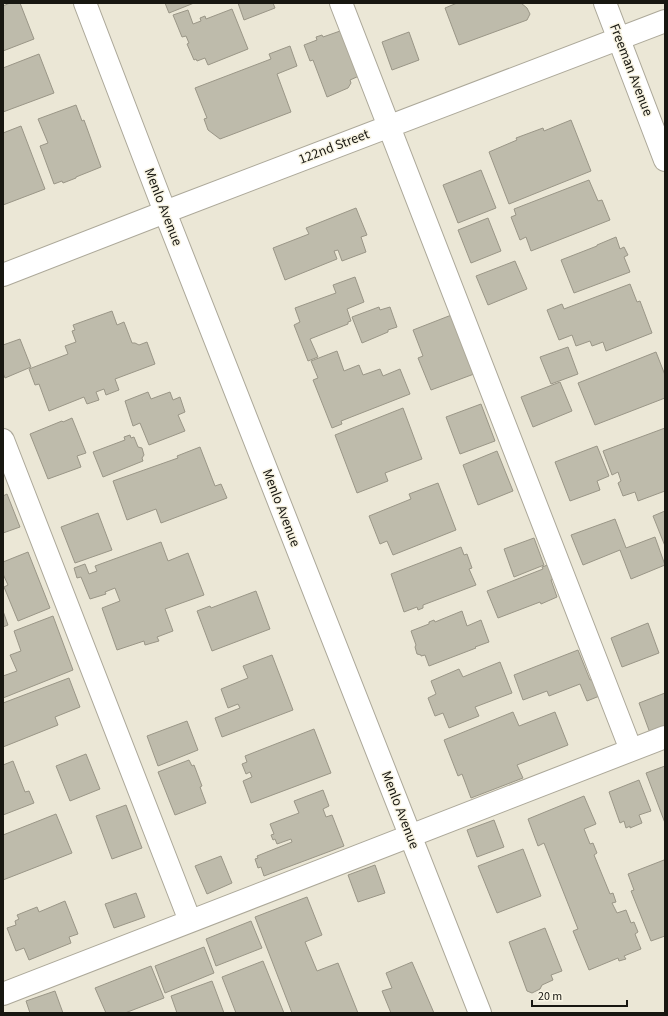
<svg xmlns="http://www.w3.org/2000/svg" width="668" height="1016" font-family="'Source Sans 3',sans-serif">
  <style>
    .building { fill: #bebbab; stroke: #9a9687 }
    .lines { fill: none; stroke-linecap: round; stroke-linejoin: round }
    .minor-casing { stroke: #aca899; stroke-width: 24 }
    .minor { stroke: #fff; stroke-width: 22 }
    .labels { text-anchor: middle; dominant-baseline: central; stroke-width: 3; stroke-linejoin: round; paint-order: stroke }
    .street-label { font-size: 14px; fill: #181711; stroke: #f8f4e3 }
  </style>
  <rect width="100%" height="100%" fill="#ebe7d6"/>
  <path class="building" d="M10,3H20L34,39L3,51V6Z
    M165,3H194L169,13Z
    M238,3H273L275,8L244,20Z
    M457,3H521L527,8L530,14L527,20L459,45L445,8Z
    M232,9L248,49L208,65L205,58L197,61L196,59L194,60L187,44L189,43L186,36L182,37L173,15L188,10L193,24L201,21L200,18L205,16L206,19Z
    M343,30L359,76L350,80L351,83L348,88L327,97L313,60L310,61L304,45L317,40L316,37L322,35L323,37Z
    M409,32L419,60L392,70L382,42Z
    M290,46L297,66L277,74L291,112L220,139L208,130L204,119L207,118L195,88L271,59L269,54Z
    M39,54L54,93L3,112V68Z
    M76,105L82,121L84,120L101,167L76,177V178L63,183L62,181L54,184L40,146L48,143L38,119Z
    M571,120L591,171L509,204L489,152L517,140L516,138L543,128L544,131Z
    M21,126L45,189L3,205V133Z
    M481,170L496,208L458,223L443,185Z
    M589,180L598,201L602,200L610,220L531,251L526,237L520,240L511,217L516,215L514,209Z
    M356,208L367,235L361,237L366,252L342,261L338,250L334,251L337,259L285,280L273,248L309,234L306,228Z
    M488,218L501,251L471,263L458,230Z
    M616,237L620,249L624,247L628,255L624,257L630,272L574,293L561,260L597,246V245Z
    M515,261L527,289L488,305L476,276Z
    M355,277L364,302L347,309L351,321L348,322V324L310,339L318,357L308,361L294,325L300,322L295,308L336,293L333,285Z
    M630,284L637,302L640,301L652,333L606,351L603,342L592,346L590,341L576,346L572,335L559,340L547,310L562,304L564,309Z
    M379,307L380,310L390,307L397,327L388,330V332L362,343L352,317Z
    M112,311L117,325L124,322L132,343H135L139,345L147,342L155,364L115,379L119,390L106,395L104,389L96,392L99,400L87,404L84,397L49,411L39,384L35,385L29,369L68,354L65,346L76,342L72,331L75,330L73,325Z
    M454,314L474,374L431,390L418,358L423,356L413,330Z
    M20,339L31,367L5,378L3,373V345Z
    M568,347L578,374L551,384L540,357Z
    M337,351L344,371L359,365L363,375L380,369L383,376L400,369L410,394L341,421L342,424L332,428L313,380L318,378L311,361Z
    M656,352L665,375V398L595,425L578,383Z
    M560,382L572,411L533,427L521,397Z
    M148,392L151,399L170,392L173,400L180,397L185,412L178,415L185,431L149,445L140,423L133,426L125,401Z
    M481,404L495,441L460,454L446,417Z
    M403,408L422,459L385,473L388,481L357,493L335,435Z
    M72,418L86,453L77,456L81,467L48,479L30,434L62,421L63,422Z
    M665,428V491L638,501L635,492L623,496L618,483L621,481L618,472L612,475L603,451Z
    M130,435L131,438L134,437L138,447L142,448L144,455L142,458L143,461L103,477L93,452L125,440L124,437Z
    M597,446L609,476L597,481L600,490L570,501L555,462Z
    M200,447L215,486L221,484L227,498L161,523L156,509L127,520L113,481L178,458L177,456Z
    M497,451L513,491L478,505L463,465Z
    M438,483L456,530L393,555L387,541L380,544L369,516L411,499L409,494Z
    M7,494L20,527L3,533V496Z
    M665,511V546L653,516Z
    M98,513L112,550L75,563L61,527Z
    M615,519L626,548L655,537L665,565L631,579L620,550L583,565L571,535Z
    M534,538L544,565L514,577L504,549Z
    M161,542L168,561L188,553L204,595L165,609L173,631L157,637L159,641L145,645L144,641L117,650L102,608L120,601L115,588L105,592L106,594L90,599L81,577L77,578L74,568L85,564L89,574L97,571L95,566Z
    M461,547L464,555L467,554L472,568L469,569L476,585L423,605V608L418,610L417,607L404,612L391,574Z
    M28,552L50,608L18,621L4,587L8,585L3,574V562Z
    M553,563L559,577L551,580L557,597L541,604L540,602L498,618L487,591L543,569L542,567Z
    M256,591L270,629L212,651L197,611L210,606L211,608Z
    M3,611L8,625L3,627Z
    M462,611L467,626L481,620L489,642L475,647L476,648L429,666L425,655L421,656V655L417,654L415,647L416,645L411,631L429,624V622L434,620L435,622Z
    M53,616L73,670L3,698V676L17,671L10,655L21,651L14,631Z
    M648,623L659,653L622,667L611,638Z
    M578,650L590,680L596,678L602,695L587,701L580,684L549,696L547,691L523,700L514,675Z
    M272,655L293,710L222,737L215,718L240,708L238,704L228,708L221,689L248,678L243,666Z
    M500,662L512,693L475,707L479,716L449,728L443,713L435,716L428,698L436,694L431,681L459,669L463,677Z
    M69,678L80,707L55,717L58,725L3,747V703Z
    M665,693V727L650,733L639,703Z
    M513,712L519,726L555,712L568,745L517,765L523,778L471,798L462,774L458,776L444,740Z
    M187,721L198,750L158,766L147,736Z
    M314,729L331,773L251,803L243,781L252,777L250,772L246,774L242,764L247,762L245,756Z
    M86,754L100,789L70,801L56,766Z
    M189,760L192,766L194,765L202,786L200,787L206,803L175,815L158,772Z
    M13,761L25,792L29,791L34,803L3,815V765Z
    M665,766V823L646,773Z
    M639,780L651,811L639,815L642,823L630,828V826L626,828L624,821L620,823L609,792Z
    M323,790L329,806L323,809L326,817L332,815L344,846L264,876L261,867L258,868L255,859L258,858L257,856L292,842L291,839L277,844L275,839L273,840L271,835L274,834L270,824L299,813L294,801Z
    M584,796L596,824L584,829L590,844L593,843L597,853L594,855L610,894L613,893L616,902L612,903L617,913L626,910L631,923L634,922L638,932L635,934L641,949L624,956L626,959L619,961L618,958L589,970L573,931L578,929L544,843L538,846L528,819Z
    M126,805L142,848L112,859L96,816Z
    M56,814L72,853L3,880V835Z
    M494,820L504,847L477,857L467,830Z
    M523,849L541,896L497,913L478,866Z
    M221,856L232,883L207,894L195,866Z
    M664,860L665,863V936L651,941L631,891L634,890L628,874Z
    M375,865L385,893L358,902L348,875Z
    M136,893L145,917L114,928L105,904Z
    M307,897L322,935L305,942L317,971L338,963L358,1013H292L255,917Z
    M65,901L78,934L69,937L71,943L29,960L24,948L16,951L7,928L16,925L15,921L19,919L17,915L37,907L39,912Z
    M251,921L262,948L216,966L206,939Z
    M545,928L562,971L551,975L553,980L542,985L540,989L532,993L527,991L509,942Z
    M204,947L214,973L165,993L155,966Z
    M263,961L284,1013H236L222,977Z
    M412,962L434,1013H391L382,991L392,988L386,973Z
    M151,966L164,998L125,1013H106L95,988Z
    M212,981L224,1013H177L171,996Z
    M55,991L63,1013H30L26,1001Z"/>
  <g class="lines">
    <g class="minor-casing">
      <path id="minor" d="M85,3L165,212L480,1013
        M341,3L631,750
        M605,3L665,160
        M3,275L165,212L665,21
        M3,440L190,921
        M3,994L665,737"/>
    </g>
    <use href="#minor" class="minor"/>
  </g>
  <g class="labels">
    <g class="street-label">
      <text transform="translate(631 70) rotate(69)">Freeman Avenue</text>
      <text transform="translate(334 147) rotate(-21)">122nd Street</text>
      <text transform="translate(163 207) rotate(69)">Menlo Avenue</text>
      <text transform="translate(281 508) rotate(69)">Menlo Avenue</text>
      <text transform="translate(400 810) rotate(69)">Menlo Avenue</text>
    </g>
  </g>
  <rect width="668" height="1016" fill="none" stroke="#181711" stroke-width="8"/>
  <path d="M532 1000v6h95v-6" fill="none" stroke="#181711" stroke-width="2"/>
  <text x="538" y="1000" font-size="12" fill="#181711" stroke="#f8f4e3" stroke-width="3" paint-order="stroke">20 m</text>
</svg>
